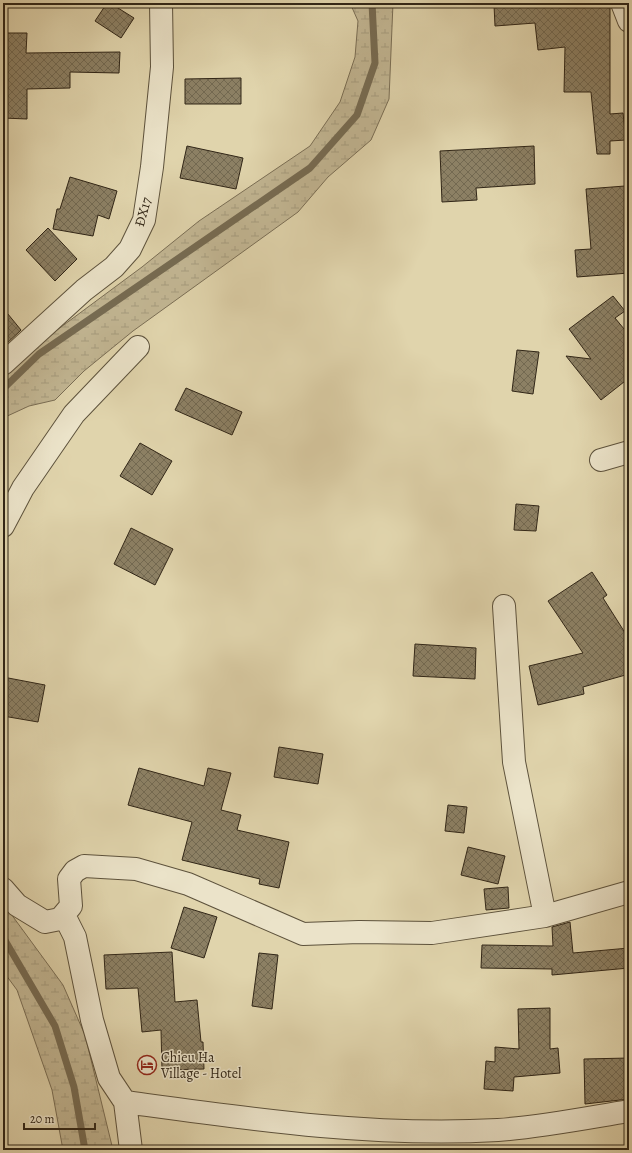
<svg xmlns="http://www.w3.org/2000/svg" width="632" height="1153" font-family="Alegreya,serif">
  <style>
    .wetland { fill: url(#wetland-marsh); stroke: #7a6e55 }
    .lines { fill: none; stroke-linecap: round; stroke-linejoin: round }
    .stream { stroke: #766b52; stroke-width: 7 }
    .building { fill: url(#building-cross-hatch); stroke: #312617 }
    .minor-casing { stroke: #5d523c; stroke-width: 24 }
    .minor { stroke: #ebe3c9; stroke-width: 22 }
    .labels { text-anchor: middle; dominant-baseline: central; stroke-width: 3; stroke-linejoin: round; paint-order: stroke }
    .street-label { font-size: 14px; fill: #312617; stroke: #ebe3c9 }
    .poi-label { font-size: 14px; fill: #312617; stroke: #ebe3c9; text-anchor: start }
  </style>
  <defs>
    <pattern id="wetland-marsh" width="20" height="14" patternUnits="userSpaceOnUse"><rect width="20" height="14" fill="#c2b693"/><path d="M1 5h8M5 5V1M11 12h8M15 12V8" fill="none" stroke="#a79c7e"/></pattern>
    <pattern id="building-cross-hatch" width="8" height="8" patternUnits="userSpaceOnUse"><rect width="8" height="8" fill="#8c8064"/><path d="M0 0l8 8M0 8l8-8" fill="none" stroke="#736951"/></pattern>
  </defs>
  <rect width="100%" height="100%" fill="#e0d4ac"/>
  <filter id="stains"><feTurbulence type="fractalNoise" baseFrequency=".005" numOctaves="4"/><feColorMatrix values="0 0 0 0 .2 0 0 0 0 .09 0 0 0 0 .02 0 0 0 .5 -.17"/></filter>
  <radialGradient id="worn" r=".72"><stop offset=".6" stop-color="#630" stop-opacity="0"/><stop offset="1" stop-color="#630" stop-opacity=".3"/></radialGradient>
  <path class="wetland" d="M350,3H393L389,99L371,140L328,177L298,212L133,331L84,371L55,400L29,406L3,418V370L142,267L199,221L310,146L340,102L355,57L358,21Z
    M3,903L63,985L85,1035L113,1150H63L52,1090L17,990L3,971Z"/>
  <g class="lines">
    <path class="stream" d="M3,389L39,354L310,168L357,115L375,63L372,3
      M3,937L55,1026L74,1087L85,1150"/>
  </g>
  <path class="building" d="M107,3H110L134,18L121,38L95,21Z
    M522,3H557V5H610V114L623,113L626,140L610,141V154H597L591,92H564L565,47L538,50L535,23L495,26L494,5Z
    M3,33H27L26,53L120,52L119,73L70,72V88L27,89V119L3,118Z
    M241,78V104H185V79Z
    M187,146L243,158L236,189L180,178Z
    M534,146L535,184L476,188L477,200L442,202L440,151Z
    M70,177L117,191L109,219L98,215L93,236L53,229L57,209H60Z
    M625,186L629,273L577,277L575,250L591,249L586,189Z
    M48,228L77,259L55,281L26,250Z
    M613,296L625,311L615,318L629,335V378L601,400L566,356L591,359L569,329Z
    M3,308L21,330L3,347Z
    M517,350L539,352L533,394L512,391Z
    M186,388L242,412L232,435L175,410Z
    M140,443L172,461L152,495L120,476Z
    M516,504L539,506L536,531L514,530Z
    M131,528L173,549L155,585L114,564Z
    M592,572L607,595L603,598L629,639V674L583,687L584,694L538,705L529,666L583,653L548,601Z
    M415,644L476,648L475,679L413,676Z
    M3,677L45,685L38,722L3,716Z
    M279,747L323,754L318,784L274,777Z
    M139,768L204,786L208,768L231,773L221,810L241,815L237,830L289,842L279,888L259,884L260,879L182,860L192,822L128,805Z
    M448,805L467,807L464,833L445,831Z
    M468,847L505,856L498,884L461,875Z
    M508,887L509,908L486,910L484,889Z
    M184,907L217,917L204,958L171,948Z
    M570,922L573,953L629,948V968L552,975V969L481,968L482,945L553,946L552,927Z
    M172,952L175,1002L197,1000L201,1042H203L204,1069L162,1070L161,1030L142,1032L138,988L106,989L104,955Z
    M259,953L278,955L272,1009L252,1006Z
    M550,1008V1049L558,1048L560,1073L514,1077L513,1091L484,1089L486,1061L495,1062V1047L519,1049L518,1009Z
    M629,1058V1099L585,1104L584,1059Z"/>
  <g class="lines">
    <g class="minor-casing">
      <path id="minor" d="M622,3L629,21
        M3,364L84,290L114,267L130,249L144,220L152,167L162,67L161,3
        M601,460L629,452
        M3,526L23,488L74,414L138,347
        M504,606L514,762L545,916
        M3,889L17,905L45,922L60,919L71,906L69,879L75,871L84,866L136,869L188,884L303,934L359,932L432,933L545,916L629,892
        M64,915L75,937L92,1020L109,1078L125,1102L131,1150
        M125,1102C250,1119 371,1137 498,1130C541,1127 586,1118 629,1111"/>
    </g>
    <use href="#minor" class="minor"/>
  </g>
  <defs>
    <g id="hotel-ring" transform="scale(1)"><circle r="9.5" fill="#ebe3c9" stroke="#8f2418" stroke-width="1.5"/><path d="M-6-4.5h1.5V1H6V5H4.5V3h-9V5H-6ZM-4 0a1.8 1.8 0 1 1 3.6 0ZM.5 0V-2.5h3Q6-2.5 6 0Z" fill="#8f2418"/></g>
  </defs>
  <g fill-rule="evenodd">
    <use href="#hotel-ring" x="147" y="1065"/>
  </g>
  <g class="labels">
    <g class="street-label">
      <text transform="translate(143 212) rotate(-75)">ĐX17</text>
    </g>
    <g class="poi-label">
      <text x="161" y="1057">Chieu Ha<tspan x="161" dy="16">Village - Hotel</tspan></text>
    </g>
  </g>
  <rect width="632" height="1153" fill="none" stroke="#e0d4ac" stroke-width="16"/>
  <rect x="4" y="4" width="624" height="1145" fill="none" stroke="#312617" stroke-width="2"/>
  <rect x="8" y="8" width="616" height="1137" fill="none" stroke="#312617"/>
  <path d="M24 1123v6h71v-6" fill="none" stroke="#312617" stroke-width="2"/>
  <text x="30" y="1123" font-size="12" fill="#312617" stroke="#ebe3c9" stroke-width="3" paint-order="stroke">20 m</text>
  <rect width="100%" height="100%" filter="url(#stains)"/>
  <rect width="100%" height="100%" fill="url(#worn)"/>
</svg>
